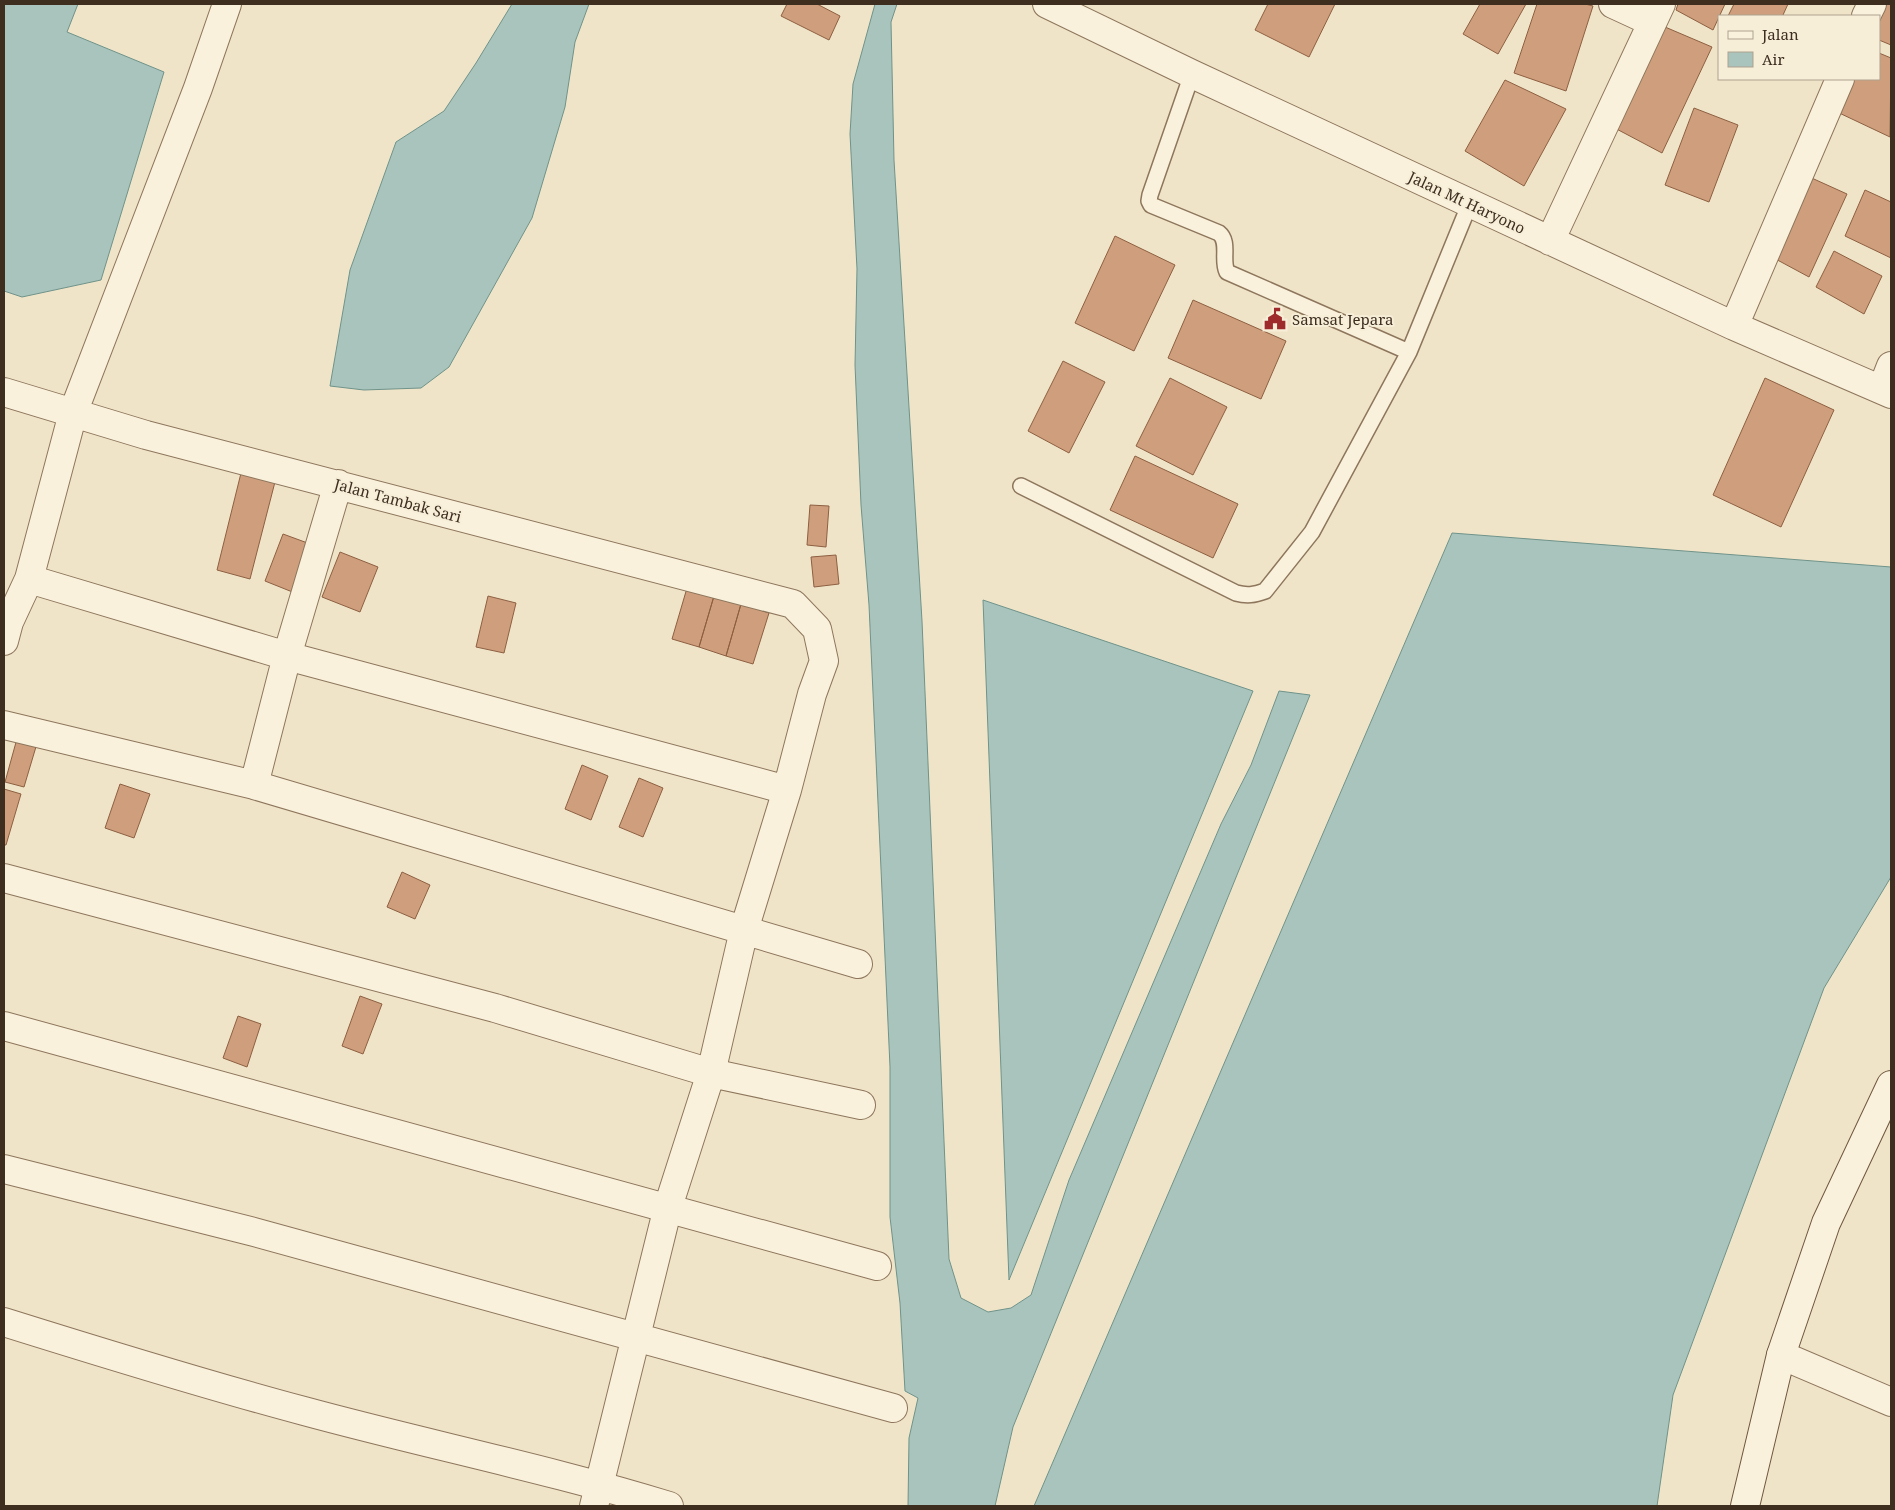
<svg xmlns="http://www.w3.org/2000/svg" width="1895" height="1510" font-family="'Noto Serif',serif">
  <style>
    .water { fill: #a9c4bc; stroke: #6f938a }
    .building { fill: #cf9f7d; stroke: #8d5f41 }
    .lines { fill: none; stroke-linecap: round; stroke-linejoin: round }
    .service-casing { stroke: #8d765c; stroke-width: 18 }
    .minor-casing { stroke: #8d765c; stroke-width: 30 }
    .secondary-casing { stroke: #6f573f; stroke-width: 30 }
    .service { stroke: #faf1dc; stroke-width: 15 }
    .minor { stroke: #faf1dc; stroke-width: 28 }
    .secondary { stroke: #faf1dc; stroke-width: 28 }
    .labels { text-anchor: middle; dominant-baseline: central; stroke-width: 4; stroke-linejoin: round; paint-order: stroke }
    .street-label { font-size: 15px; fill: #3d2e20; stroke: #f7eed8 }
    .poi-label { font-size: 15px; fill: #3d2e20; stroke: #f7eed8; text-anchor: start }
  </style>
  <rect width="100%" height="100%" fill="#f0e4c8"/>
  <path class="water" d="M4,4H78L67,32L164,72L101,280L22,297L4,291Z
    M512,4H589L575,42L565,107L532,218L449,367L421,388L364,390L330,386L350,270L396,142L444,111L476,63Z
    M875,4H897L891,22L894,160L922,621L949,1259L961,1298L988,1312L1011,1308L1031,1295L1069,1180L1221,824L1251,765L1279,691L1310,695L1013,1427L995,1506H908L909,1438L918,1398L905,1391L900,1303L890,1217V1067L869,605L861,505L855,365L857,269L850,134L853,84Z
    M1452,533L1891,567V877L1824,988L1673,1395L1657,1506H1034Z
    M983,600L1253,691L1009,1280Z"/>
  <path class="building" d="M787,4H817L840,16L829,40L781,16Z
    M1268,4H1335L1309,57L1255,30Z
    M1480,4H1526L1498,54L1463,34Z
    M1537,4H1585L1593,6L1566,91L1514,73Z
    M1678,4H1725L1713,30L1676,10Z
    M1734,4H1788L1783,15L1786,16H1728Z
    M1879,4H1891V45L1879,40Z
    M1658,24L1712,47L1662,153L1609,125Z
    M1879,53L1891,58L1890,137L1835,111L1848,79H1879Z
    M1505,80L1566,109L1524,186L1465,151Z
    M1694,108L1738,125L1709,202L1665,185Z
    M1805,175L1847,194L1809,277L1770,256Z
    M1865,190L1891,202V258L1845,236Z
    M1115,236L1175,265L1134,351L1075,323Z
    M1834,251L1882,276L1864,314L1816,287Z
    M1193,300L1286,341L1261,399L1168,358Z
    M1063,361L1105,382L1069,453L1028,431Z
    M1170,378L1227,407L1193,475L1136,446Z
    M1765,378L1834,410L1781,527L1713,495Z
    M1135,456L1238,504L1213,558L1110,510Z
    M242,469L276,478L250,579L217,570Z
    M810,505L829,506L826,547L807,545Z
    M283,534L313,545L295,593L265,581Z
    M340,552L378,567L360,612L322,597Z
    M836,555L839,584L814,587L811,557Z
    M687,588L714,596L699,647L672,639Z
    M488,596L516,603L504,653L476,647Z
    M714,596L741,604L726,656L699,647Z
    M741,604L769,613L753,664L726,656Z
    M18,735L38,740L24,787L5,782Z
    M582,765L608,776L591,820L565,809Z
    M639,778L663,788L643,837L619,827Z
    M120,784L150,794L134,838L105,828Z
    M4,789L21,794L6,845H4Z
    M402,872L430,885L415,919L387,907Z
    M360,996L382,1004L363,1054L342,1046Z
    M238,1016L261,1024L247,1067L223,1058Z"/>
  <g class="lines">
    <g class="service-casing">
      <path id="service" d="M1192,74L1150,195L1149,201L1151,205L1219,233C1230,242 1221,260 1227,272L1409,352
        M1021,486L1236,593C1247,596 1254,595 1265,591L1312,532L1409,352L1470,203"/>
    </g>
    <g class="minor-casing">
      <path id="minor" d="M1047,4L1192,74L1734,326L1891,394
        M1613,4L1652,22
        M1866,16L1872,4
        M1550,241L1661,4
        M1734,326L1840,79
        M1882,389L1891,366
        M4,392L146,435L793,604L817,629L824,661L812,694L787,790L744,930L711,1073L668,1207L594,1506
        M29,579L287,656L787,790
        M4,641L9,622L29,579L73,413L198,88L227,4
        M4,725L254,785L858,964
        M254,785L287,656L338,484
        M4,878L495,1008L711,1073L861,1105
        M4,1026L877,1266
        M4,1169L254,1232L893,1408
        M4,1322C103,1353 203,1384 304,1411C425,1444 549,1469 669,1506
        M1781,1355L1891,1402"/>
    </g>
    <g class="secondary-casing">
      <path id="secondary" d="M1745,1506L1781,1355L1826,1223L1891,1085"/>
    </g>
    <use href="#service" class="service"/>
    <use href="#minor" class="minor"/>
    <use href="#secondary" class="secondary"/>
  </g>
  <defs>
    <g id="civic-bare" transform="scale(1.725)"><path d="M-.6-6.5H3V-4.5H.6V-3L4-1V1h2V6H-6V1h2V-1L-.6-3ZM-1.2 2.5V6h2.4V2.5Z" fill="#9e2a2b" stroke="#f7eed8" stroke-width="2.5" paint-order="stroke"/></g>
  </defs>
  <g fill-rule="evenodd">
    <use href="#civic-bare" x="1275" y="319"/>
  </g>
  <g class="labels">
    <g class="street-label">
      <text transform="translate(1467 202) rotate(25)">Jalan Mt Haryono</text>
      <text transform="translate(398 500) rotate(15)">Jalan Tambak Sari</text>
    </g>
    <g class="poi-label">
      <text x="1292" y="319">Samsat Jepara</text>
    </g>
  </g>
  <rect width="1895" height="1510" fill="none" stroke="#3d2e20" stroke-width="10"/>
  <rect x="1718" y="15" width="162" height="65" fill="#f7eed8" stroke="#ada18e"/>
  <rect x="1728" y="31" width="25" height="8" fill="#faf1dc" stroke="#ada18e"/>
  <text x="1762" y="40" font-size="15" fill="#3d2e20">Jalan</text>
  <rect x="1728" y="52" width="25" height="15" fill="#a9c4bc" stroke="#ada18e"/>
  <text x="1762" y="65" font-size="15" fill="#3d2e20">Air</text>
</svg>
